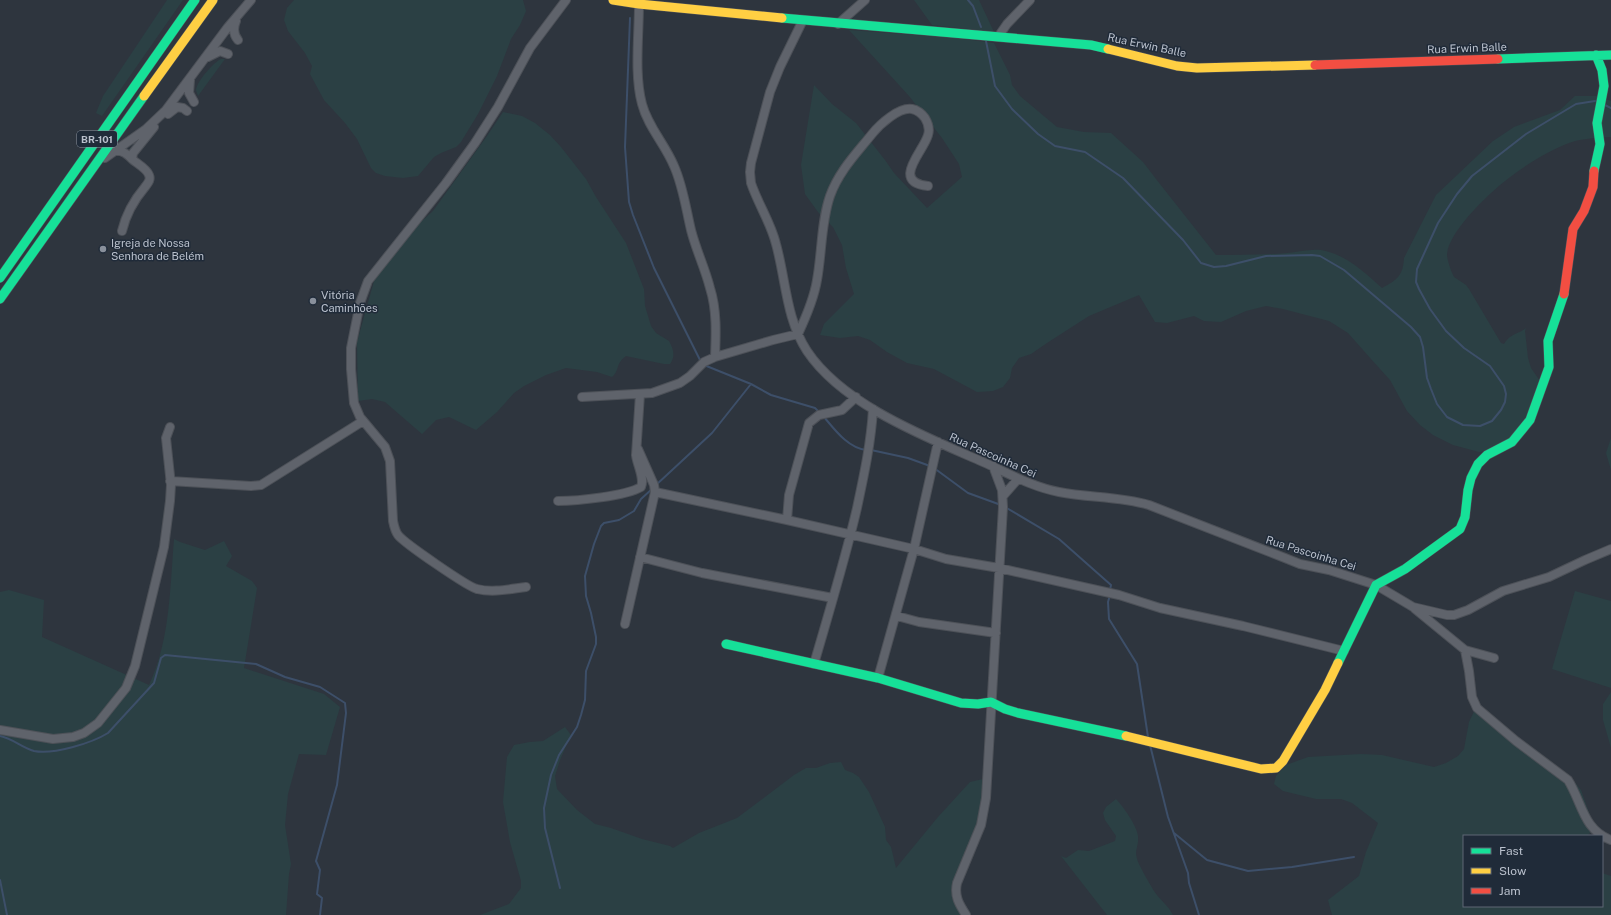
<svg xmlns="http://www.w3.org/2000/svg" width="1611" height="915" font-family="'Public Sans',sans-serif">
  <style>
    .green { fill: #2b4044 }
    .lines { fill: none; stroke-linecap: round; stroke-linejoin: round }
    .stream { stroke: #3d4f69; stroke-width: 2 }
    .street-casing { stroke: #4d5158; stroke-width: 10 }
    .fast-casing { stroke: #4d5158; stroke-width: 10 }
    .slow-casing { stroke: #4d5158; stroke-width: 10 }
    .jam-casing { stroke: #4d5158; stroke-width: 10 }
    .street { stroke: #5f636b; stroke-width: 8 }
    .fast { stroke: #16e098; stroke-width: 9 }
    .slow { stroke: #ffcf43; stroke-width: 9 }
    .jam { stroke: #f24e42; stroke-width: 9 }
    .poi-dot { fill: #89909b; stroke: #202b39; stroke-width: 1.5 }
    .labels { text-anchor: middle; dominant-baseline: central; stroke-width: 3; stroke-linejoin: round; paint-order: stroke }
    .shield { fill: #202b39; stroke: #8c94a1; stroke-width: 1 }
    .shield-label { font-size: 10px; font-weight: bold; fill: #bac1cd }
    .street-label { font-size: 11px; fill: #bac1cd; stroke: #202b39 }
    .poi-label { font-size: 11px; fill: #bac1cd; stroke: #202b39; text-anchor: start }
  </style>
  <rect width="100%" height="100%" fill="#2e353e"/>
  <path class="green" d="M167,0H183L102,116L96,113L103,96Z
    M294,0H523L526,11L520,25L511,39L497,76L478,114L461,142L456,147L441,153L434,157L418,176L403,178L385,176L376,173L371,168L357,139L345,123L324,100L310,74L312,66L305,53L288,31L284,20L287,8Z
    M914,0H979L994,32L932,25Z
    M849,30L955,38L994,43L1010,75L1012,85L1020,96L1057,127L1084,132L1111,133L1143,162L1156,179L1216,255C1239,255 1263,255 1287,253C1301,252 1315,247 1329,252C1350,258 1366,274 1382,288C1397,280 1403,276 1404,258L1436,195L1493,141L1514,127L1560,110L1575,96H1598L1611,101V137C1597,138 1583,138 1569,143C1552,149 1527,164 1513,175C1494,188 1449,230 1447,254C1447,260 1451,271 1454,277L1466,285L1469,289L1501,343L1504,344C1511,333 1517,335 1526,328L1525,331L1528,358L1531,368L1540,381L1521,433L1490,451L1479,452L1453,445L1433,435L1420,425L1407,411L1390,380L1371,359L1348,333L1329,321L1283,309L1266,306L1246,311L1221,322L1204,321L1194,316L1167,323L1155,322L1139,295L1089,316L1047,343L1031,354L1019,358L1012,368L1010,378L1003,387L993,391L977,392L934,369L907,363L887,352L870,340L858,336L840,338L820,335L824,324L854,294L846,268L842,245L833,227L818,212L805,194L801,165L814,85L832,104L856,123L885,160L894,173L927,208L962,177L959,164L942,138L909,96Z
    M221,59H225L198,96C198,95 196,91 196,90C197,81 214,62 221,59Z
    M503,112L522,116L535,123L550,135L561,147L586,179L596,197L626,243L644,289L645,306L651,326L656,333L669,341C673,348 676,356 670,364H664L626,356C615,364 620,370 612,377L597,372L566,368L546,375L524,386L514,393L497,412L476,430L449,417L436,420L422,434L385,402L372,399L358,401L357,342L376,274L414,228L433,211L487,136Z
    M1611,438V470L1606,453Z
    M174,539L180,542L205,550L224,541L232,556L226,566L252,581L257,588L244,668L324,694L340,707L326,755L299,754L288,794L285,825L291,864L289,874L286,915H0V592L9,590L44,600L42,637L149,685C170,641 170,588 174,539Z
    M1575,591L1611,601V688L1552,669Z
    M1611,692V748L1603,720V704Z
    M1478,703L1487,713L1519,740L1569,775L1581,790L1592,821L1601,829L1593,830L1587,836H1464V906H1602V873L1611,876V915H1332L1328,900L1359,876L1366,852L1378,823L1352,803L1341,799H1316L1283,791L1274,784L1276,776L1286,765L1308,757L1361,754L1382,755L1434,767L1446,763L1458,756L1464,749L1469,722Z
    M565,727L571,735L560,760L555,776L557,789L577,810L595,824L611,828L642,839L670,846L673,848L699,833L737,818L794,775L806,768H816L830,763L841,762L845,770L853,773L859,777L869,792L885,827L886,840L891,847L896,868L938,817L970,782L983,779L990,785L959,884L961,915H480L509,904L521,888V881L510,842L503,802L507,757L514,745L530,742L543,741Z
    M1116,799C1123,806 1137,826 1138,836C1139,850 1132,850 1140,866C1144,874 1149,883 1154,891C1160,900 1168,905 1173,915H1107L1061,856L1066,858L1078,850L1089,851L1115,841L1116,836L1105,820L1103,813L1106,807Z"/>
  <g class="lines">
    <path class="stream" d="M968,0L973,6L981,27
      M630,18L625,147L629,202L633,215L654,268L701,362
      M986,41L995,86L1012,109L1038,134L1055,146L1085,152L1123,178L1183,240L1201,263L1214,267L1226,266L1266,256L1312,255L1320,256L1344,270L1411,327L1420,337L1423,347L1427,378L1431,389L1437,404L1447,417L1463,425L1480,426L1492,421L1501,410L1505,402L1506,394L1504,386L1490,366L1464,348L1446,331L1430,309L1419,289L1416,282L1417,269L1438,223L1457,194L1472,176L1526,134L1576,104L1595,101
      M1605,105L1611,108
      M704,365L751,384L771,395L815,408L819,412
      M824,417C835,430 848,448 866,450
      M871,450L908,458L930,466
      M934,468L968,493L1001,505
      M656,485L712,433L751,384
      M1005,507L1059,539L1111,585L1110,590
      M1110,595L1108,602L1109,619L1137,664L1148,737
      M0,736C12,738 22,748 34,751C53,755 92,743 108,733L154,683L161,658L165,655L256,664L285,677L320,687L345,703L346,713L337,785L316,861L320,870L317,894L322,898L320,915
      M1150,745L1168,817L1188,873L1189,883L1199,915
      M1174,833L1207,860L1248,871L1292,867L1354,857
      M0,880L7,915
      M560,888L545,828L544,808L551,775L559,755L577,727L581,715L585,700L586,671L596,644V637L591,613L586,596L585,576L594,544L601,526L604,523L619,520L634,511L641,499L652,489"/>
    <g class="street-casing">
      <path id="street" d="M639,4C639,36 634,74 642,104C648,127 665,144 674,166C683,186 686,209 691,230C696,250 705,268 710,288C717,310 716,334 715,357
        M803,20L780,67L770,92L751,163L750,172L751,183C758,204 771,223 776,244C786,280 786,319 807,351C843,405 926,437 983,462C1008,473 1032,487 1059,492C1089,498 1119,496 1149,505L1285,558L1300,564L1329,570L1376,585L1413,607L1447,615H1454L1468,610L1503,591L1549,577L1585,560L1611,549
        M236,21C233,28 233,34 238,40
        M838,24L865,0
        M998,37L1007,24L1030,0
        M208,57L220,51L228,54
        M190,80L189,93L194,102
        M168,114L177,107L183,108L187,111
        M114,151C123,150 127,154 133,160C138,164 147,169 149,175C151,180 148,183 145,187C134,200 126,214 122,231
        M105,158L146,129L166,110L228,27L251,0
        M132,159L133,153L154,127
        M582,397L652,393L680,383L690,376L704,362L715,357L773,340L798,334C806,317 814,299 817,280C822,253 821,222 830,196C839,171 856,154 872,134C880,124 899,107 912,109C917,110 922,114 925,118C928,123 930,129 928,135C924,151 890,182 928,186
        M638,449L654,485L655,492
        M170,481L251,486L261,485L363,421
        M1003,496L1018,479
        M558,501C577,501 626,496 641,487C645,478 637,465 636,455L640,394
        M787,520L789,495L809,423L819,415L842,410L856,397
        M640,557L702,573L833,598
        M526,587C510,589 493,593 477,589C468,587 404,543 398,535C395,531 394,526 393,521L390,461L385,447L360,417L354,403L351,369V348L360,303L368,281L446,183L475,143L498,107L530,48L566,0
        M1415,609L1465,650L1494,658
        M897,616L919,622L996,633
        M625,624L655,492L787,520L914,549L946,559L999,568L1119,595L1160,608L1243,626L1344,651
        M1465,650L1469,671L1472,697L1477,708L1516,741L1568,780C1582,802 1583,830 1611,840
        M814,664C829,612 845,560 857,508C864,475 871,443 873,409
        M878,678L914,549L938,442
        M0,730L53,739L73,737L84,733L98,723L126,688L135,666L164,547L170,501L171,485L166,438L170,427
        M966,915C959,904 954,896 957,883L981,825L986,798L1003,507L1002,490L993,466"/>
    </g>
    <g class="fast-casing">
      <path id="fast" d="M782,18L1091,45L1108,49
        M1498,59L1611,55
        M1594,171L1600,144L1597,123L1604,86L1602,70L1596,55
        M0,278L195,0
        M0,299L144,96
        M726,644L878,678L961,703L978,704L991,702L1005,709L1018,713L1126,736
        M1338,663L1376,585L1405,569L1460,529L1465,517L1468,490L1471,478L1478,464L1487,455L1512,442L1530,420L1549,367L1548,341L1564,294"/>
    </g>
    <g class="slow-casing">
      <path id="slow" d="M613,0L639,4L782,18
        M1108,49L1177,66L1197,68L1315,65
        M144,96L213,0
        M1126,736L1261,769L1276,768L1283,761L1325,690L1338,663"/>
    </g>
    <g class="jam-casing">
      <path id="jam" d="M1315,65L1498,59
        M1564,294L1573,229L1584,211L1593,187L1594,171"/>
    </g>
    <use href="#street" class="street"/>
    <use href="#fast" class="fast"/>
    <use href="#slow" class="slow"/>
    <use href="#jam" class="jam"/>
  </g>
  <g class="poi-dot">
    <circle cx="103" cy="249" r="4"/>
    <circle cx="313" cy="301" r="4"/>
  </g>
  <g class="labels">
    <rect class="shield" x="77" y="131" width="40" height="16" rx="3"/>
    <g class="shield-label">
      <text x="97" y="139">BR-101</text>
    </g>
    <g class="street-label">
      <text transform="translate(1147 45) rotate(12)">Rua Erwin Balle</text>
      <text transform="translate(1467 48) rotate(-2)">Rua Erwin Balle</text>
      <text transform="translate(993 455) rotate(24)">Rua Pascoinha Cei</text>
      <text transform="translate(1311 553) rotate(17)">Rua Pascoinha Cei</text>
    </g>
    <g class="poi-label">
      <text x="111" y="243">Igreja de Nossa<tspan x="111" dy="13">Senhora de Belém</tspan></text>
      <text x="321" y="295">Vitória<tspan x="321" dy="13">Caminhões</tspan></text>
    </g>
  </g>
  <rect x="1463" y="835" width="140" height="72" fill="#202b39" stroke="#5e6774"/>
  <rect x="1471" y="848" width="20" height="6" fill="#16e098" stroke="#5e6774"/>
  <text x="1499" y="855" font-size="12" fill="#bac1cd">Fast</text>
  <rect x="1471" y="868" width="20" height="6" fill="#ffcf43" stroke="#5e6774"/>
  <text x="1499" y="875" font-size="12" fill="#bac1cd">Slow</text>
  <rect x="1471" y="888" width="20" height="6" fill="#f24e42" stroke="#5e6774"/>
  <text x="1499" y="895" font-size="12" fill="#bac1cd">Jam</text>
</svg>
